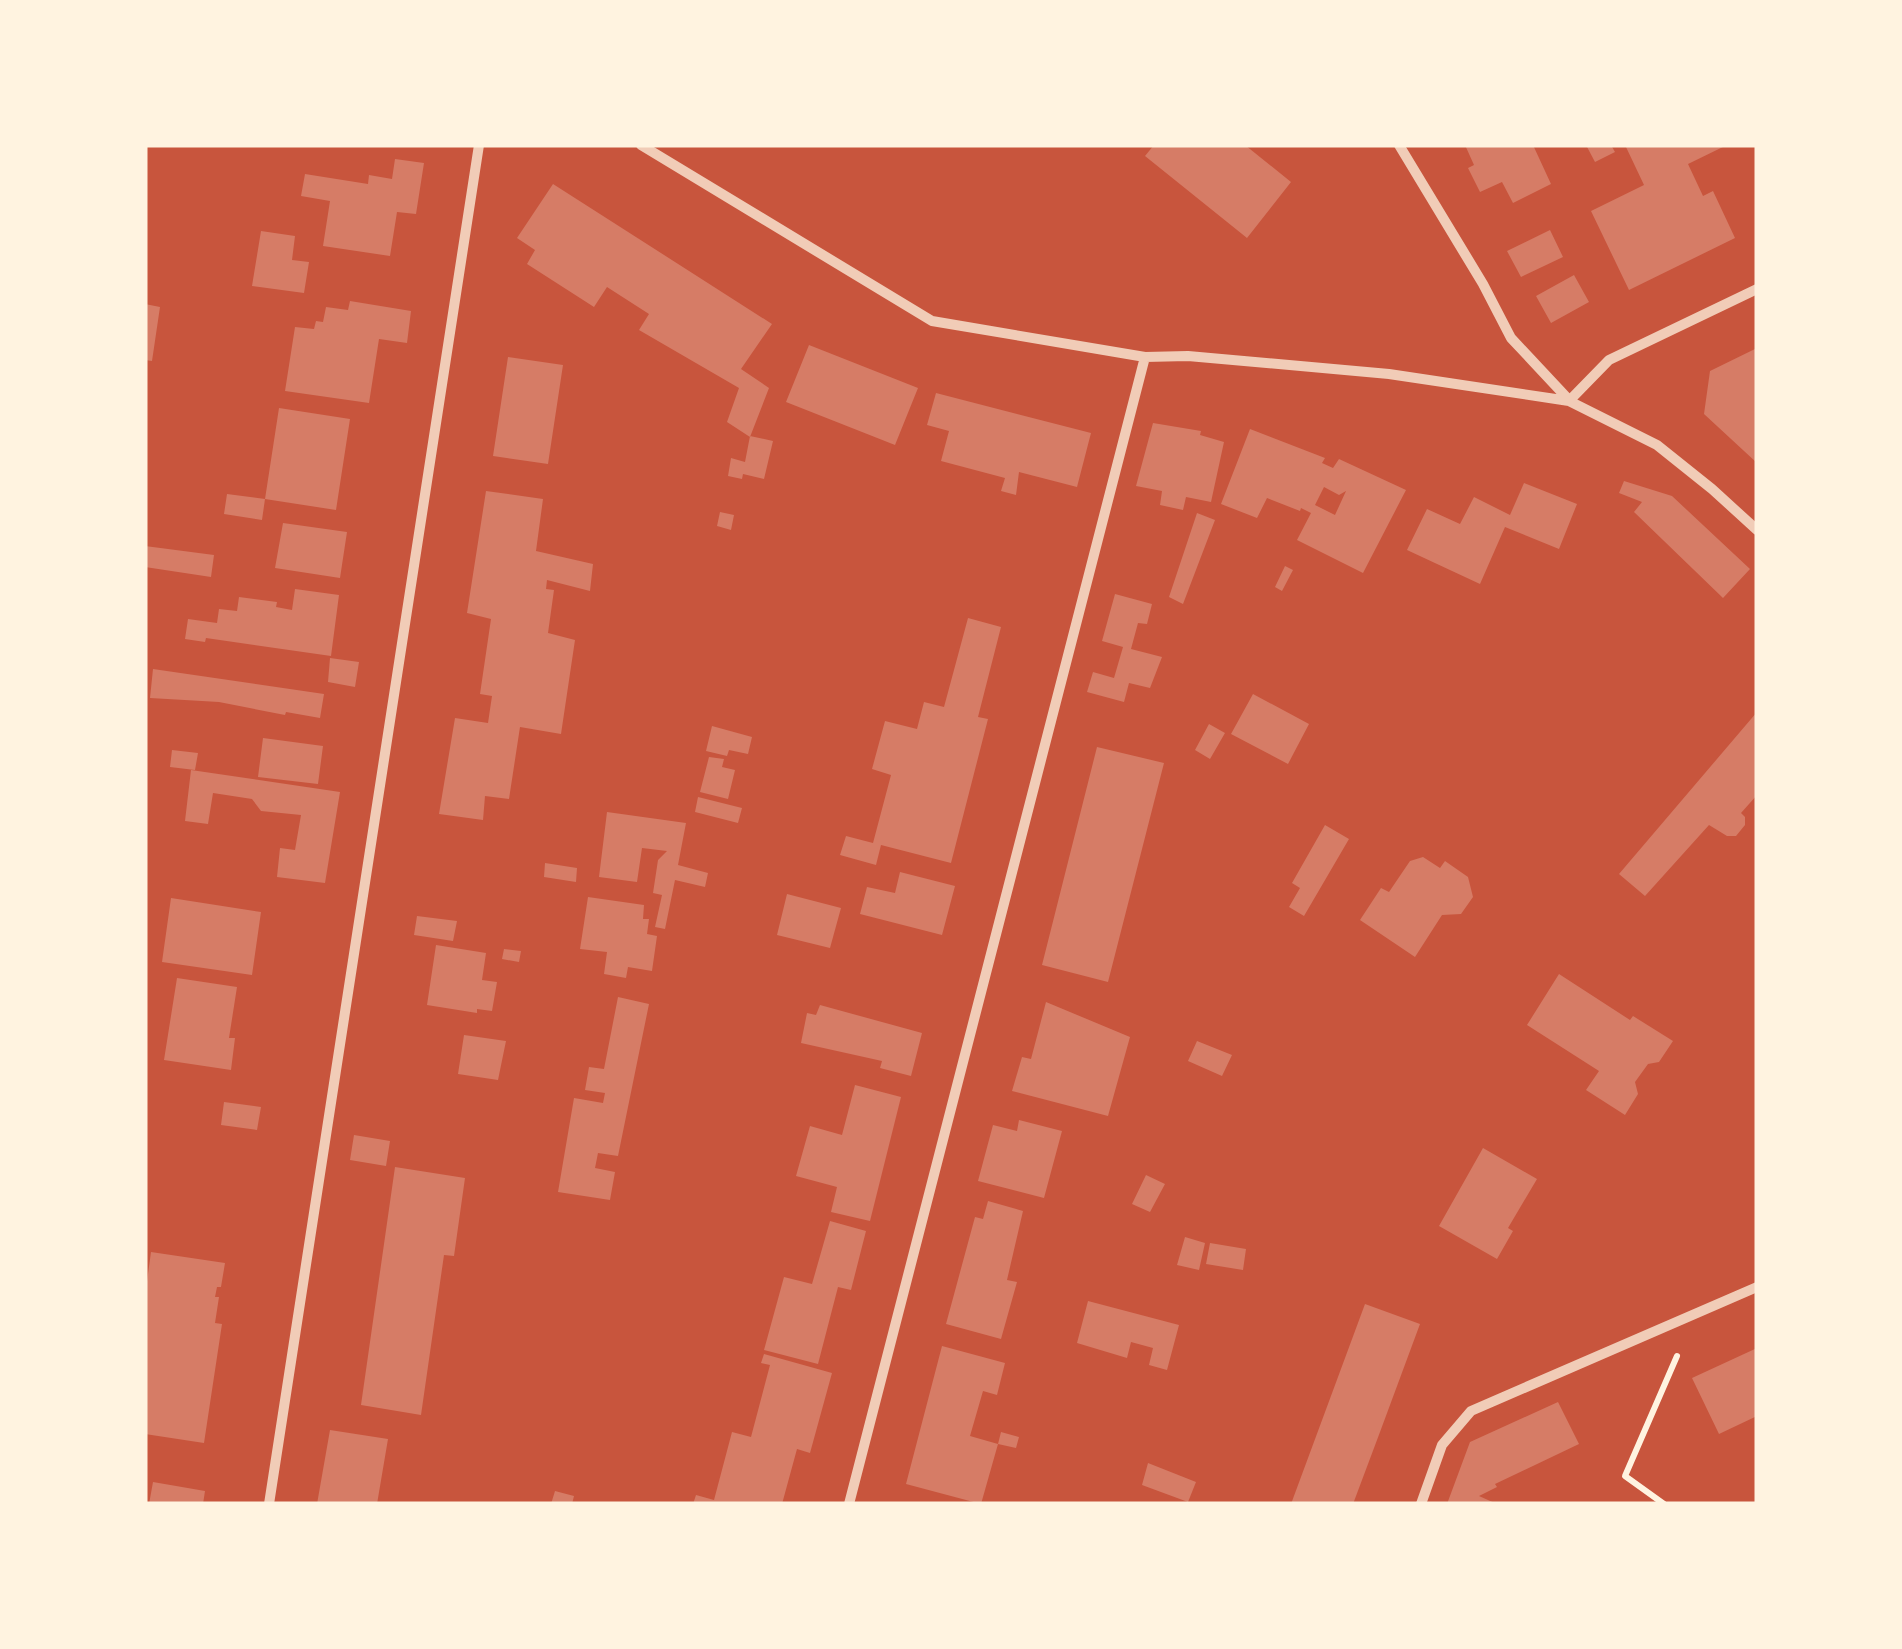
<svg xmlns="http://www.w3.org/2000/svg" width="1902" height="1649" font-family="'Varela Round',sans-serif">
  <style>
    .building { fill: #d67c66; fill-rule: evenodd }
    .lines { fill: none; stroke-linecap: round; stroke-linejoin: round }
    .path { stroke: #fff3e0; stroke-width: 6 }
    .minor { stroke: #f1ccb7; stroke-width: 10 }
  </style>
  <rect width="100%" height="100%" fill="#c8553d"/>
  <path class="building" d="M1154,145H1245L1291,182L1247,238L1145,156Z
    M1465,145H1533L1551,184L1513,203L1502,182L1480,192L1468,168L1474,165Z
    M1586,145H1611L1615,152L1595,162Z
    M1630,145H1727L1688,164L1703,196L1713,191L1735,238L1629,290L1591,211L1644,185L1626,147Z
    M395,159L424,163L416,214L397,212L390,256L323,246L330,201L301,196L305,174L368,184L369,175L392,179Z
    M553,184L772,324L741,369L769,388L750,437L727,422L739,388L639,330L649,314L607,287L594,307L527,264L535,250L517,238Z
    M1550,230L1563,257L1521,277L1507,251Z
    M261,231L295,236L292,260L309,262L304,293L252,286Z
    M1574,275L1589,302L1551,323L1536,296Z
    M350,301L411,311L407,343L379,339L369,403L285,391L295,327L314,329L316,321L323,322L326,307L348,310Z
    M145,304L160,307L152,361L145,360Z
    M809,345L918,388L895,445L786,402Z
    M1757,348V463L1704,414L1710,371Z
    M508,357L563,365L548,464L493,456Z
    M936,393L1091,433L1077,487L1019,472L1016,495L1001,491L1005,478L941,461L949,431L927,425Z
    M279,408L350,419L336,510L265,499Z
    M1153,423L1201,431L1200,435L1224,442L1211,502L1186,497L1183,510L1160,505L1162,491L1136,486Z
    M1250,429L1325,458L1322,463L1333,468L1339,459L1406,490L1363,573L1297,540L1311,513L1301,508L1300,511L1267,498L1257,518L1221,504ZM1324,487L1339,495L1346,491L1335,515L1315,505Z
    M750,436L773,441L764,479L743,474L742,479L728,476L731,458L745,462Z
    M1624,481L1672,496L1750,569L1723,598L1634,512L1642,502L1619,493Z
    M1524,483L1577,504L1559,549L1505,527L1480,584L1407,550L1427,509L1460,524L1474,497L1510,515Z
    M486,491L543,499L536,551L593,564L590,591L547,580L546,589L554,590L548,633L575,640L561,734L520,727L509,799L485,796L483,820L439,814L455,718L488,723L492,696L480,694L491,619L467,613Z
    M227,494L265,499L262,520L224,514Z
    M720,512L734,515L731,530L717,526Z
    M1197,513L1215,520L1183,604L1169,597Z
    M283,523L347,532L340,578L275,568Z
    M145,546L214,555L211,577L145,567Z
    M1285,566L1293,570L1282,591L1275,587Z
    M295,589L339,595L331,656L206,638L205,642L185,639L188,619L217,623L219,609L237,611L239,597L277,602L276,607L292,610Z
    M1115,594L1152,604L1147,624L1138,623L1131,649L1162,657L1150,688L1129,683L1124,702L1087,692L1093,672L1114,678L1123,647L1102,641Z
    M968,618L1001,627L978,717L988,719L951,863L881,845L876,865L840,855L846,836L873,843L891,775L872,769L885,721L917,729L924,702L944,707Z
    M330,658L359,662L355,687L328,682Z
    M153,669L324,694L320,718L286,712L285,715L219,702L150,698Z
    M1253,694L1309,724L1288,764L1231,734Z
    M1757,712V795L1741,813L1745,817V825L1736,836H1727L1709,825L1645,896L1619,874Z
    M1209,724L1225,733L1210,759L1195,750Z
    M712,726L752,737L748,754L729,750L727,756L706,751Z
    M263,738L323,746L318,784L258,777Z
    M1097,747L1164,763L1108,982L1042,965Z
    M172,750L198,753L195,770L170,767Z
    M709,757L724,759L722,767L735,770L728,799L700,792Z
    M191,770L340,792L325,883L277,877L280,848L295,850L301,815L261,811L252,799L213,793L208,824L185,821Z
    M698,797L742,808L738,823L695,812Z
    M607,812L686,823L678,865L708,873L705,887L675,880L665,929L655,927L662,895L653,893L658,860L667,851L642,848L637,882L599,877Z
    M1325,825L1349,839L1304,916L1289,907L1300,888L1292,883Z
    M1423,857L1440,868L1445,861L1468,877L1473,897L1461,914L1442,915L1415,957L1360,920L1381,888L1389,892L1410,861Z
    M545,863L577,868L576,882L544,877Z
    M900,872L955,886L942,935L860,914L867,887L895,893Z
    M787,894L841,908L830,948L777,935Z
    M588,897L644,905L643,919H649L647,934L657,936L652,971L628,967L626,978L604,974L607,952L580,949Z
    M171,898L261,912L252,975L162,962Z
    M417,916L457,921L453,941L414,935Z
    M436,945L486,953L482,980L497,982L492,1011L477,1009V1013L427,1005Z
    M504,949L521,951L519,962L502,959Z
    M1559,974L1630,1020L1633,1016L1673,1041L1659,1062L1648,1064L1635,1082L1638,1094L1625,1115L1586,1090L1599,1071L1527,1025Z
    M177,978L237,987L229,1038H235L231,1070L164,1060Z
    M618,997L649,1004L618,1156L598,1153L595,1168L615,1172L610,1200L558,1192L574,1098L603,1103L605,1093L585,1090L589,1067L604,1069Z
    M1046,1002L1130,1037L1108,1116L1012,1091L1022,1057L1031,1059Z
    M820,1005L922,1033L911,1076L880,1068L882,1061L801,1043L807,1013L816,1015Z
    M464,1035L506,1041L498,1080L458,1074Z
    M1197,1041L1232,1055L1222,1076L1188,1061Z
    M855,1085L901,1097L870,1221L831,1212L837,1187L796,1176L810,1126L842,1135Z
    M224,1102L261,1107L257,1130L221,1125Z
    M1019,1120L1062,1131L1044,1198L978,1181L993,1125L1017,1131Z
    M354,1135L390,1141L386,1166L350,1160Z
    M1483,1148L1537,1179L1508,1228L1513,1231L1497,1259L1439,1226Z
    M395,1167L465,1178L454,1256L444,1255L421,1415L361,1405Z
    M1146,1175L1165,1184L1150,1212L1132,1204Z
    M988,1201L1023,1211L1007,1280L1017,1282L1001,1339L946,1324L975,1217L983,1219Z
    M830,1221L866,1231L851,1290L838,1287L818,1364L764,1350L784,1277L812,1284Z
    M1185,1237L1205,1243L1199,1270L1177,1265Z
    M1210,1243L1246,1249L1243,1270L1206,1264Z
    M151,1252L225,1263L221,1287H217L215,1297H219L215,1323L222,1324L204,1443L145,1434V1296Z
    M1088,1301L1179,1325L1167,1370L1149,1365L1153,1348L1131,1342L1127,1358L1077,1343Z
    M1365,1304L1420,1324L1380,1432L1353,1504H1291Z
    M942,1346L1005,1363L997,1395L983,1391L970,1436L998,1444L1001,1432L1019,1437L1016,1448L998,1444L981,1504L906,1484Z
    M1757,1348V1416L1719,1434L1692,1378Z
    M764,1354L832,1373L810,1453L797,1449L782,1504H693L696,1495L714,1500L732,1432L751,1437L770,1365L761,1363Z
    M1558,1402L1579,1444L1495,1484L1497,1487L1479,1496L1497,1504H1447L1470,1442Z
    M330,1430L388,1439L377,1504H317Z
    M1148,1463L1196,1482L1188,1502L1142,1485Z
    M153,1482L205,1491L203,1504H149Z
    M555,1491L574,1496L572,1504H551Z"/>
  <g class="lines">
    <path class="path" d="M1664,1504L1625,1476L1677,1356"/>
    <path class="minor" d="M641,145L932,321L1145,357L1188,356L1389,374L1569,401L1657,445L1712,489L1757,530
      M1399,145L1483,284L1511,338L1569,400
      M1569,401L1609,360L1757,289
      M269,1504L479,145
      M849,1504L1145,357
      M1421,1504L1442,1445L1471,1411L1757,1287"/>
  </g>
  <rect width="1902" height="1649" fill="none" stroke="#fff3e0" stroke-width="295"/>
</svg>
